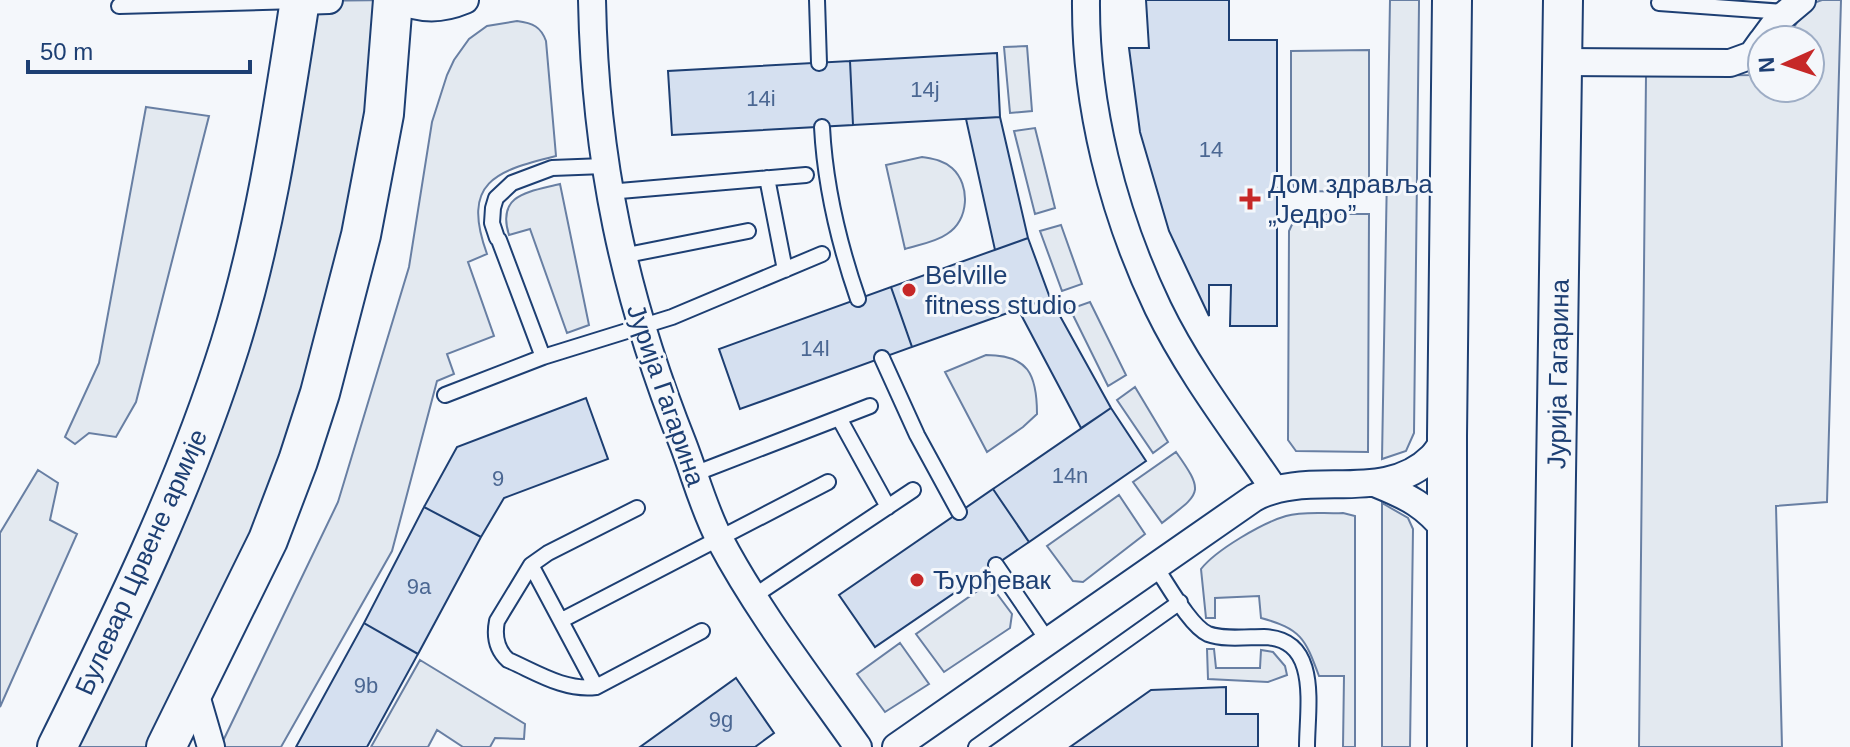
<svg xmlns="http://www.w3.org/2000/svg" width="1850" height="747" font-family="Helvetica,sans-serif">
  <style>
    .green { fill: #e3e9f0; stroke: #687fa3; stroke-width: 2 }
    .building { fill: #d5e0f0; stroke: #1d3f73; stroke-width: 2 }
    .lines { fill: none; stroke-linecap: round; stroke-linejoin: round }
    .lane-casing { stroke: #1d3f73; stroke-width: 18 }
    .street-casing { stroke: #1d3f73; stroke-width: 30 }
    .secondary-casing { stroke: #1d3f73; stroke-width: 42 }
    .lane { stroke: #f4f7fb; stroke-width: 14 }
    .street { stroke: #f4f7fb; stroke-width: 26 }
    .secondary { stroke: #f4f7fb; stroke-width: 38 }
    .poi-dot { fill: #c62828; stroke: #f4f7fb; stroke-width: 3 }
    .labels { text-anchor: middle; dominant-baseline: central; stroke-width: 6; stroke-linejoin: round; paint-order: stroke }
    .number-label { font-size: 22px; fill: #4b6792 }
    .poi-label { font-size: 26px; fill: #1d3f73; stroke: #f4f7fb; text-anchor: start }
    .street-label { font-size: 26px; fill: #1d3f73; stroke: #f4f7fb }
  </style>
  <rect width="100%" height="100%" fill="#f4f7fb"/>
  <path class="green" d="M393,0L340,321L166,747H57L175,498L300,1Z
    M1390,0H1419V4L1414,433L1406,451L1382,459Z
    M1822,0H1841L1827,502L1776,506L1782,747H1639L1646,76L1759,75L1762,72V88H1810V40H1786L1808,5Z
    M517,21C533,23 541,27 546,41L556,156C495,171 461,182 487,254L468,262L494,336L447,354L454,374L437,381L392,551L281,747H224L223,741L338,502L409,267L432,122L447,75L454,60L469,39L487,26Z
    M1027,46L1032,111L1010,113L1004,47Z
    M1369,50V192L1299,191L1294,187L1291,179V51Z
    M146,107L209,116L136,402L116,437L89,433L75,444L65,437L99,363Z
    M1035,128L1055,208L1035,214L1014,131Z
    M922,157C933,159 943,160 952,168C971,185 969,221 947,234C936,242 918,245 905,249L886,165Z
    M560,184L589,325L567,333L530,229L509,235C496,194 529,192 560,184Z
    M1309,214H1369L1368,452L1296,451L1288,440L1289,231L1295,218Z
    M1061,225L1082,284L1062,291L1040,231Z
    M1090,302L1126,375L1108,386L1070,309Z
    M986,355C1028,355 1037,374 1037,414L1023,427L987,452L945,372Z
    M1135,387L1168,442L1153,453L1117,400Z
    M1176,452C1206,494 1200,493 1162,523L1133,482Z
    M38,470L58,483L50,520L77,534L0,707V533Z
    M1119,495L1145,534L1083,582L1073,581L1047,546Z
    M1382,503L1408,518L1413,529L1410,747H1382Z
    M1343,513L1355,516V747H1343L1344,676H1319C1305,638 1301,629 1261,618L1259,596L1215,598V618H1206L1201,569C1216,550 1262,523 1286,516C1303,511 1325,514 1343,513Z
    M989,583L1012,614L1010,628L944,672L916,634Z
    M900,643L929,684L885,712L857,674Z
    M1207,649H1214L1216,668H1260L1261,650L1273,652L1285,666L1287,675L1268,682L1208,679Z
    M420,660L525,724L524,739L495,738L490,747H463L437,730L428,747H371Z"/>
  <path class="building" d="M1146,0H1229V40H1277V326H1230L1231,285H1209V316L1169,231L1140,132L1129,48H1149Z
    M997,53L1000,117L853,125L850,61Z
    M850,61L853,125L672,135L668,71Z
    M1000,117L1028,238L995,250L966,119Z
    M1028,238L1050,298L912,347L891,287Z
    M891,287L912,347L740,409L719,349Z
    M1050,298L1111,408L1081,428L1018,309Z
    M586,398L608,459L504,498L481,537L424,507L457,447Z
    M1111,408L1146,461L1029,542L993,489Z
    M993,489L1029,542L875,647L839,595Z
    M424,507L481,537L418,654L364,623Z
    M364,623L418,654L367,747H296Z
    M736,678L774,733L755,747H640Z
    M1226,687V714H1258V747H1070L1151,690Z"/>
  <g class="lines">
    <g class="lane-casing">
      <path id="lane" d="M817,0L819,63
        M1659,3L1785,12
        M119,6L298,1
        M822,127C825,185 839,244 858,299
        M767,178L785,270
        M608,192L806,175
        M497,238L492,223L493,208L496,198L512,183L552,168L604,166
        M499,240L543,357
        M622,256L748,231
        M882,358L917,435L959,512
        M445,395L543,357L672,317L822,254
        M839,418L888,507
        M694,474L870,406
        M637,508L548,553L531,565L497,621C494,636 496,649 508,660C536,672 564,691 596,687L702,631
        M531,565L596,687
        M996,565L1048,641
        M1155,566C1167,583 1190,626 1208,634C1224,640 1247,637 1264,637C1321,639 1307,707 1307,747
        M754,596L913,490
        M562,620L828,482
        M976,747L1180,602"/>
    </g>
    <g class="street-casing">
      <path id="street" d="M399,0C422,10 441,10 465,0
        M592,0C595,159 624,296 683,444C695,475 704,510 720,540C758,612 811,680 858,747
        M1086,0C1085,105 1113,214 1158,308C1189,372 1234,430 1274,489
        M300,1L329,0
        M1763,40L1777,21L1802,0
        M1562,62L1730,63L1752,55L1762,41
        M1377,484C1409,497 1425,505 1447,532
        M195,692L211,747
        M896,747L1254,498C1309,468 1384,505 1432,457C1438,451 1442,443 1447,436"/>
    </g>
    <g class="secondary-casing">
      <path id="secondary" d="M57,747C122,616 186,485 230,345C265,233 282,116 300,0
        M166,747L268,540L298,461L320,393L361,235L384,114L393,0
        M1447,747V436L1452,0
        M1552,747L1563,0"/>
    </g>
    <use href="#lane" class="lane"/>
    <use href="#street" class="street"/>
    <use href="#secondary" class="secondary"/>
  </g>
  <g class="poi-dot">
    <path d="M1246 187h8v8h8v8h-8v8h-8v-8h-8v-8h8z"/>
    <circle cx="909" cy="290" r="8"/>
    <circle cx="917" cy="580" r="8"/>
  </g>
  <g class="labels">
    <g class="number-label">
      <text x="925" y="89">14j</text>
      <text x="761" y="98">14i</text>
      <text x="1211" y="149">14</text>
      <text x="815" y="348">14l</text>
      <text x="1070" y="475">14n</text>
      <text x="498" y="478">9</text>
      <text x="419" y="586">9a</text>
      <text x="366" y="685">9b</text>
      <text x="721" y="719">9g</text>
    </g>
    <g class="poi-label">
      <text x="1268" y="184">Дом здравља<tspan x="1268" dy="30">„Једро”</tspan></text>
      <text x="925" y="275">Belville<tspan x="925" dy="30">fitness studio</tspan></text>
      <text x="933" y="580">Ђурђевак</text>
    </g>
    <g class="street-label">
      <text transform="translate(1558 374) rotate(-89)">Јурија Гагарина</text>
      <text transform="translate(666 395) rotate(71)">Јурија Гагарина</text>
      <text transform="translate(141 562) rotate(-66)">Булевар Црвене армије</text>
    </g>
  </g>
  <g transform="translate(1786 64) rotate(267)"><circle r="38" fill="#f4f7fb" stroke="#9eadc5" stroke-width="2"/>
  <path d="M0-6L14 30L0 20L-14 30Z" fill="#c62828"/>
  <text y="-12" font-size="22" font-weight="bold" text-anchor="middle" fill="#1d3f73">N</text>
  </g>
  <path d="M28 60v12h222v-12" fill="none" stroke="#1d3f73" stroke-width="4"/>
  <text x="40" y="60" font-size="24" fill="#1d3f73" stroke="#f4f7fb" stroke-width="6" paint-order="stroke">50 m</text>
</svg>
